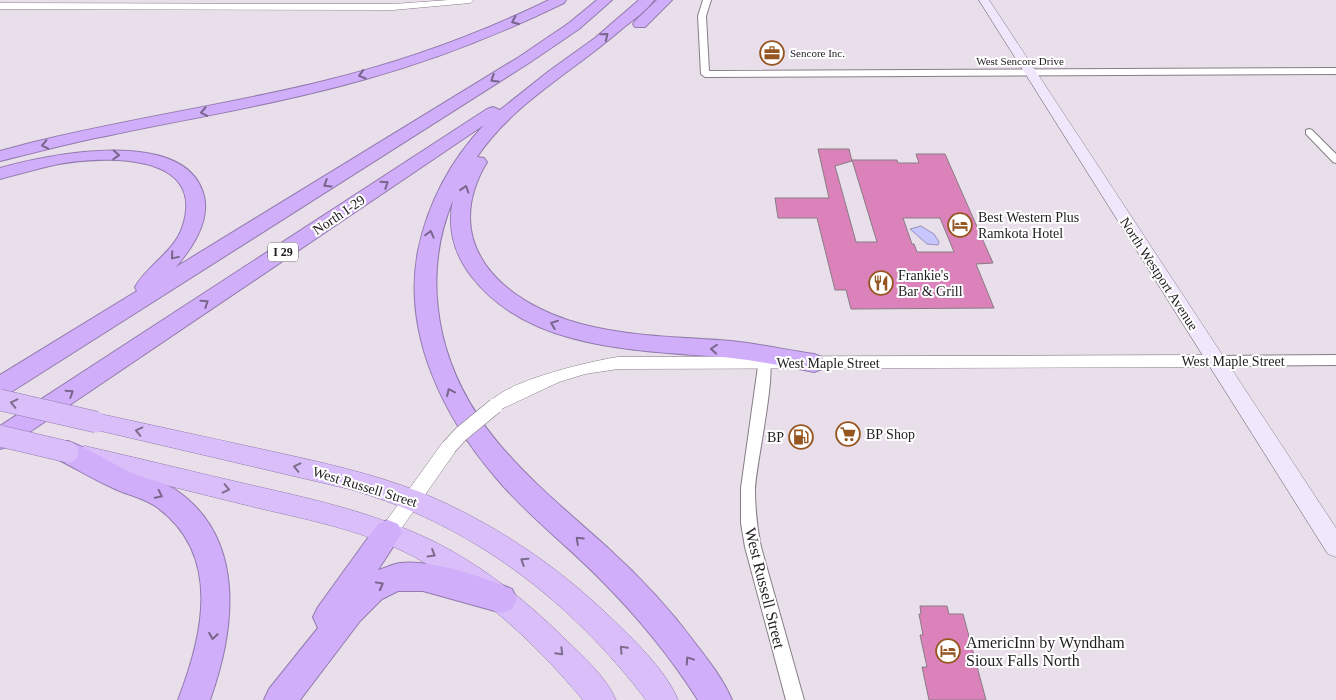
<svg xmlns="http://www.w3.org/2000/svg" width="1336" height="700" font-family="Georgia,serif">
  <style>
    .water { fill: #c7c5fd; stroke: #9592bb }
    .building { fill: #db82bb; stroke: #887c83; fill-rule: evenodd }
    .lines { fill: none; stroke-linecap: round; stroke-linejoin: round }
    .minor-casing { stroke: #867e87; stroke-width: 2 }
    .tertiary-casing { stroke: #867e87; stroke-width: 1 }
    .secondary-casing { stroke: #867e87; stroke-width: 1 }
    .trunk-casing { stroke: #927bad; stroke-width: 1 }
    .motorway-casing { stroke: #927bad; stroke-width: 2 }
    .minor { fill: #fff; fill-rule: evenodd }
    .tertiary { fill: #fff; fill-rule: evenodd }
    .secondary { fill: #f1e7fd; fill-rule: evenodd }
    .trunk { fill: #dabefa; fill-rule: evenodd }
    .motorway { fill: #d0aef9; fill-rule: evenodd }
    .tertiary-bridge-casing { stroke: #867e87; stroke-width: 16; stroke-linecap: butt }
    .trunk-bridge-casing { stroke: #927bad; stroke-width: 22; stroke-linecap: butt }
    .tertiary-bridge { stroke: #fff; stroke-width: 15 }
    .trunk-bridge { stroke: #dabefa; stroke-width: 21 }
    .oneway { stroke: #78658c }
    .oneway2 { stroke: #7d6d8d }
    .labels { text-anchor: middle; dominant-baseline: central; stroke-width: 4; stroke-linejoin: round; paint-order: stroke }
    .far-poi-label { font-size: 11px; fill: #201c20; stroke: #fff; text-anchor: start }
    .far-street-label { font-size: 11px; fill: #201c20; stroke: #fff }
    .shield { fill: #fff; stroke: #636063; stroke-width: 1 }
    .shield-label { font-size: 12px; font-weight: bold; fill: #201c20 }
    .street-label { font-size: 14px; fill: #201c20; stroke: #fff }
    .poi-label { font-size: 14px; fill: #201c20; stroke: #fff; text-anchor: start }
    .near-street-label { font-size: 16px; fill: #201c20; stroke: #fff }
    .near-poi-label { font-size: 16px; fill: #201c20; stroke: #fff; text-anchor: start }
  </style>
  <rect width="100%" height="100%" fill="#e9dfea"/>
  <path class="water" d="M921,226L934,234L939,242L938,245L927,244L910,229Z"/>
  <path class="building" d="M818,149H849L852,161L835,166L856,242H877L852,160H897L898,163H919L916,154H945L993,263L976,264L994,308L851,309L846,290H835L817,218H778L775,198H829ZM903,218H940L954,252H917L914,244H912Z
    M920,606H947L949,614H963L986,700H929L922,667H927L920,635H923L919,614H921Z"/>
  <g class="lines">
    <g class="minor-casing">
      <path id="minor" d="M703,0H711L706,16L709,71L1336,68V74L705,77L701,74L698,16Z
        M1309,129L1312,130L1336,154V163L1333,162L1306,134V130Z
        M764,350L768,352C778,369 756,463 755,489C755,509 757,528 761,547L804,700H786L745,547L741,523V488L760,352Z
        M1336,355V365L1215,366L1211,364L1209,361L1211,358L1215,356Z"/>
    </g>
    <g class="tertiary-casing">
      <path id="tertiary" d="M449,0H474L470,3L393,10L0,9V3L393,4Z
        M1215,355L1220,357L1223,361L1220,365L1215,367L618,369L585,374L559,382L495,412L489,411L487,406C499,382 591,361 618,357Z
        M449,440L455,442L457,447L455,452L394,539L388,541L382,539L379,533L382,527L443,442Z"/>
    </g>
    <g class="secondary-casing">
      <path id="secondary" d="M979,0H989L1336,528V557L1328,554Z"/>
    </g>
    <g class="trunk-casing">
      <path id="trunk" d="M96,413C154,426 212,438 270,451C320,462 371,473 420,492C490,521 554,563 609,616C632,638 666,670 678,700H646C571,601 470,523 349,489L88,428L85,422L88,416Z
        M85,446C142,459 198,473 255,486C317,500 378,514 435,542C483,566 525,600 563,637C581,655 606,676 616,700H583C537,645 484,595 420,560C370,532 314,521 258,508C201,494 143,479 85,466L77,463L74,456L77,449Z"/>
    </g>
    <g class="motorway-casing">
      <path id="motorway" d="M549,0H566L564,3C500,34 435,60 366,79C282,103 196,117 111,135C73,142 37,152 0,161V151L30,143C127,119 227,105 324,81C402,62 477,35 549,0Z
        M597,0H612L579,29L529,63L8,394L0,396V375L137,291L135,287C148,264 175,252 183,225C206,152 103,156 59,164C39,168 20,174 0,179V168C48,154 187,126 204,196C210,222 192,248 176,267L519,57L569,23Z
        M639,0H654C646,11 633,20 623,28C574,71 513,103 477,157L484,158L487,162C438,244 503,303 581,324C630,337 681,337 731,341C759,344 787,350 814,354L822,357L825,363L822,369L814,372C787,367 759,361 732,358C646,350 531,353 472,277C454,254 447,229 453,200C435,243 432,287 442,333C464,430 538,485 608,548C640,577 669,608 695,643C709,661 723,679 732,700H698C670,656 637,616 600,579C567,545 528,516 497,479C444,418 402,334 418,251C428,203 451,160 484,125L9,446L0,449V426L487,109L493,107L500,110L549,71L595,38Z
        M657,0H672L645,27H635L633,24L635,21Z
        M68,441C90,449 109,462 130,472C145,479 162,481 176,490C247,539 235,630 210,700H178C203,636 222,556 158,508C145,498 127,495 113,488C94,480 77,469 59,460L55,452L59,444Z
        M388,520L398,524L402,533L378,570C385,568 393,564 400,563C431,559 483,577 512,589L517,599L512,609L502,613L423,591H398L382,599L360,621L300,700H264L269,689L318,628L313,617L318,607L378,524Z"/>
    </g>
    <use href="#minor" class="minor"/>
    <use href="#tertiary" class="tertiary"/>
    <use href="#secondary" class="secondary"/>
    <use href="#trunk" class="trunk"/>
    <use href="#motorway" class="motorway"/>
    <g class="tertiary-bridge-casing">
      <path id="tertiary-bridge" d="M449,447L461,434L495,406"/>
    </g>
    <g class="trunk-bridge-casing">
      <path id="trunk-bridge" d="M0,400L96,422
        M0,436L68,452"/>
    </g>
    <use href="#tertiary-bridge" class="tertiary-bridge"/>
    <use href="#trunk-bridge" class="trunk-bridge"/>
  </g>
  <defs><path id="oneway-chevron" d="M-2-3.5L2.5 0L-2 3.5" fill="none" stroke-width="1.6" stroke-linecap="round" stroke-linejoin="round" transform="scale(1.25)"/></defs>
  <g class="oneway">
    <use href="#oneway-chevron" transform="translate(515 21) rotate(156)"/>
    <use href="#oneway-chevron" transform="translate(605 36) rotate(-39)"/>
    <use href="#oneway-chevron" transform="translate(362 75) rotate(164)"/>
    <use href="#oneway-chevron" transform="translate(494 79) rotate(148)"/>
    <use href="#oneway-chevron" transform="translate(204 112) rotate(169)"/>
    <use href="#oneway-chevron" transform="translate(45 145) rotate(167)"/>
    <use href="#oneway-chevron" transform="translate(116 155) rotate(3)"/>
    <use href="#oneway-chevron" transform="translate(327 184) rotate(148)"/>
    <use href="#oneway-chevron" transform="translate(385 184) rotate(-34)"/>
    <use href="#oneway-chevron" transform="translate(465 189) rotate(-73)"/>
    <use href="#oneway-chevron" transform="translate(430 234) rotate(-75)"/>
    <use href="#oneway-chevron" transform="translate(174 256) rotate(130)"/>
    <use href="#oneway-chevron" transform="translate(205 303) rotate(-34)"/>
    <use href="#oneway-chevron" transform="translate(554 324) rotate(-159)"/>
    <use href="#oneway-chevron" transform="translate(714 349) rotate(-175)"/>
    <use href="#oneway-chevron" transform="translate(450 392) rotate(-115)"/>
    <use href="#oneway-chevron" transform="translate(70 393) rotate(-33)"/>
    <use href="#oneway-chevron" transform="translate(159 495) rotate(26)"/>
    <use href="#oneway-chevron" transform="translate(579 540) rotate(-137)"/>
    <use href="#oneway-chevron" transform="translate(380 585) rotate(-29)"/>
    <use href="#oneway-chevron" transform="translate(213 636) rotate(99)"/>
    <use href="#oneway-chevron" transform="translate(689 660) rotate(-124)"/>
  </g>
  <g class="oneway2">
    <use href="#oneway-chevron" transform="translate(14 403) rotate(-167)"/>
    <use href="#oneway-chevron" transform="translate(139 431) rotate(-167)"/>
    <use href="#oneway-chevron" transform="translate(297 467) rotate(-167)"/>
    <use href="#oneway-chevron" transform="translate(226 489) rotate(13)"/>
    <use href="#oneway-chevron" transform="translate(432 554) rotate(31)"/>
    <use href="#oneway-chevron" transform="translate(524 561) rotate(-147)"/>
    <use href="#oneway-chevron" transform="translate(623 649) rotate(-133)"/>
    <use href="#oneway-chevron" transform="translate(560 652) rotate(46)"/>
  </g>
  <defs>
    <g id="office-ring" transform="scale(1.25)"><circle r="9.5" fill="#fff" stroke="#965621" stroke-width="1.5"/><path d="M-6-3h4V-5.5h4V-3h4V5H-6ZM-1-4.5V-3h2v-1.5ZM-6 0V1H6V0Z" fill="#965621"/></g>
    <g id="hotel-ring" transform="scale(1.25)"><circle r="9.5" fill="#fff" stroke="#965621" stroke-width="1.5"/><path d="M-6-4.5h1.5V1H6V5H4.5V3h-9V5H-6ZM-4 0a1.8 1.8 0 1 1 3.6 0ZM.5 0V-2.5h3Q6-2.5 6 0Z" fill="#965621"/></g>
    <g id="restaurant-ring" transform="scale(1.25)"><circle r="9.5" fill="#fff" stroke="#965621" stroke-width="1.5"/><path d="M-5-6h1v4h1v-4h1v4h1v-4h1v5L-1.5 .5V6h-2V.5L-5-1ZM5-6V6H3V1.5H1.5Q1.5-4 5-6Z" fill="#965621"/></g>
    <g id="supermarket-ring" transform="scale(1.25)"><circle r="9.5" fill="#fff" stroke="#965621" stroke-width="1.5"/><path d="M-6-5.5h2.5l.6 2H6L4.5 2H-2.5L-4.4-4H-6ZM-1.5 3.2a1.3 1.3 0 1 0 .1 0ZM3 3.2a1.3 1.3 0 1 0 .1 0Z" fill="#965621"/></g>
    <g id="fuel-ring" transform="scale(1.25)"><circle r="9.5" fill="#fff" stroke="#965621" stroke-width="1.5"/><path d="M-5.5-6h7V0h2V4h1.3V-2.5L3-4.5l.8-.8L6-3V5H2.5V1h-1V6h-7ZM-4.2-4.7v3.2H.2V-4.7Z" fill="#965621"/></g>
  </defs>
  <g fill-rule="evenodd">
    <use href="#office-ring" x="772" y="53"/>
    <use href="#hotel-ring" x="960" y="225"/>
    <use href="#restaurant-ring" x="881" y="283"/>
    <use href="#supermarket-ring" x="848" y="434"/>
    <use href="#fuel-ring" x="801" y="437"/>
    <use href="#hotel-ring" x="948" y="651"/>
  </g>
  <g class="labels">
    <g class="far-poi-label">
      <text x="790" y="53">Sencore Inc.</text>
    </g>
    <g class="far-street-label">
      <text x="1020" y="61">West Sencore Drive</text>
    </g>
    <rect class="shield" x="268" y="242.5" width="30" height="19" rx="4"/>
    <g class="shield-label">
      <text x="283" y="252">I 29</text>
    </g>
    <g class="street-label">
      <text transform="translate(339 215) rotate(-34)">North I-29</text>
      <text transform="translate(1159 274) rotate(57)">North Westport Avenue</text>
      <text x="1233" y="361">West Maple Street</text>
      <text x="828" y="363">West Maple Street</text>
      <text transform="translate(365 487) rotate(17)">West Russell Street</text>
    </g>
    <g class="poi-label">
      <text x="978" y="217">Best Western Plus<tspan x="978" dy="16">Ramkota Hotel</tspan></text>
      <text x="898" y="275">Frankie's<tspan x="898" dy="16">Bar &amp; Grill</tspan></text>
      <text x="866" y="434">BP Shop</text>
      <text x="784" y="437" text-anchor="end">BP</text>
    </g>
    <g class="near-street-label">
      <text transform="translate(765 588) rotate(76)">West Russell Street</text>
    </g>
    <g class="near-poi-label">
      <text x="966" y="642">AmericInn by Wyndham<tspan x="966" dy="18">Sioux Falls North</tspan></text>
    </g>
  </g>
</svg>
